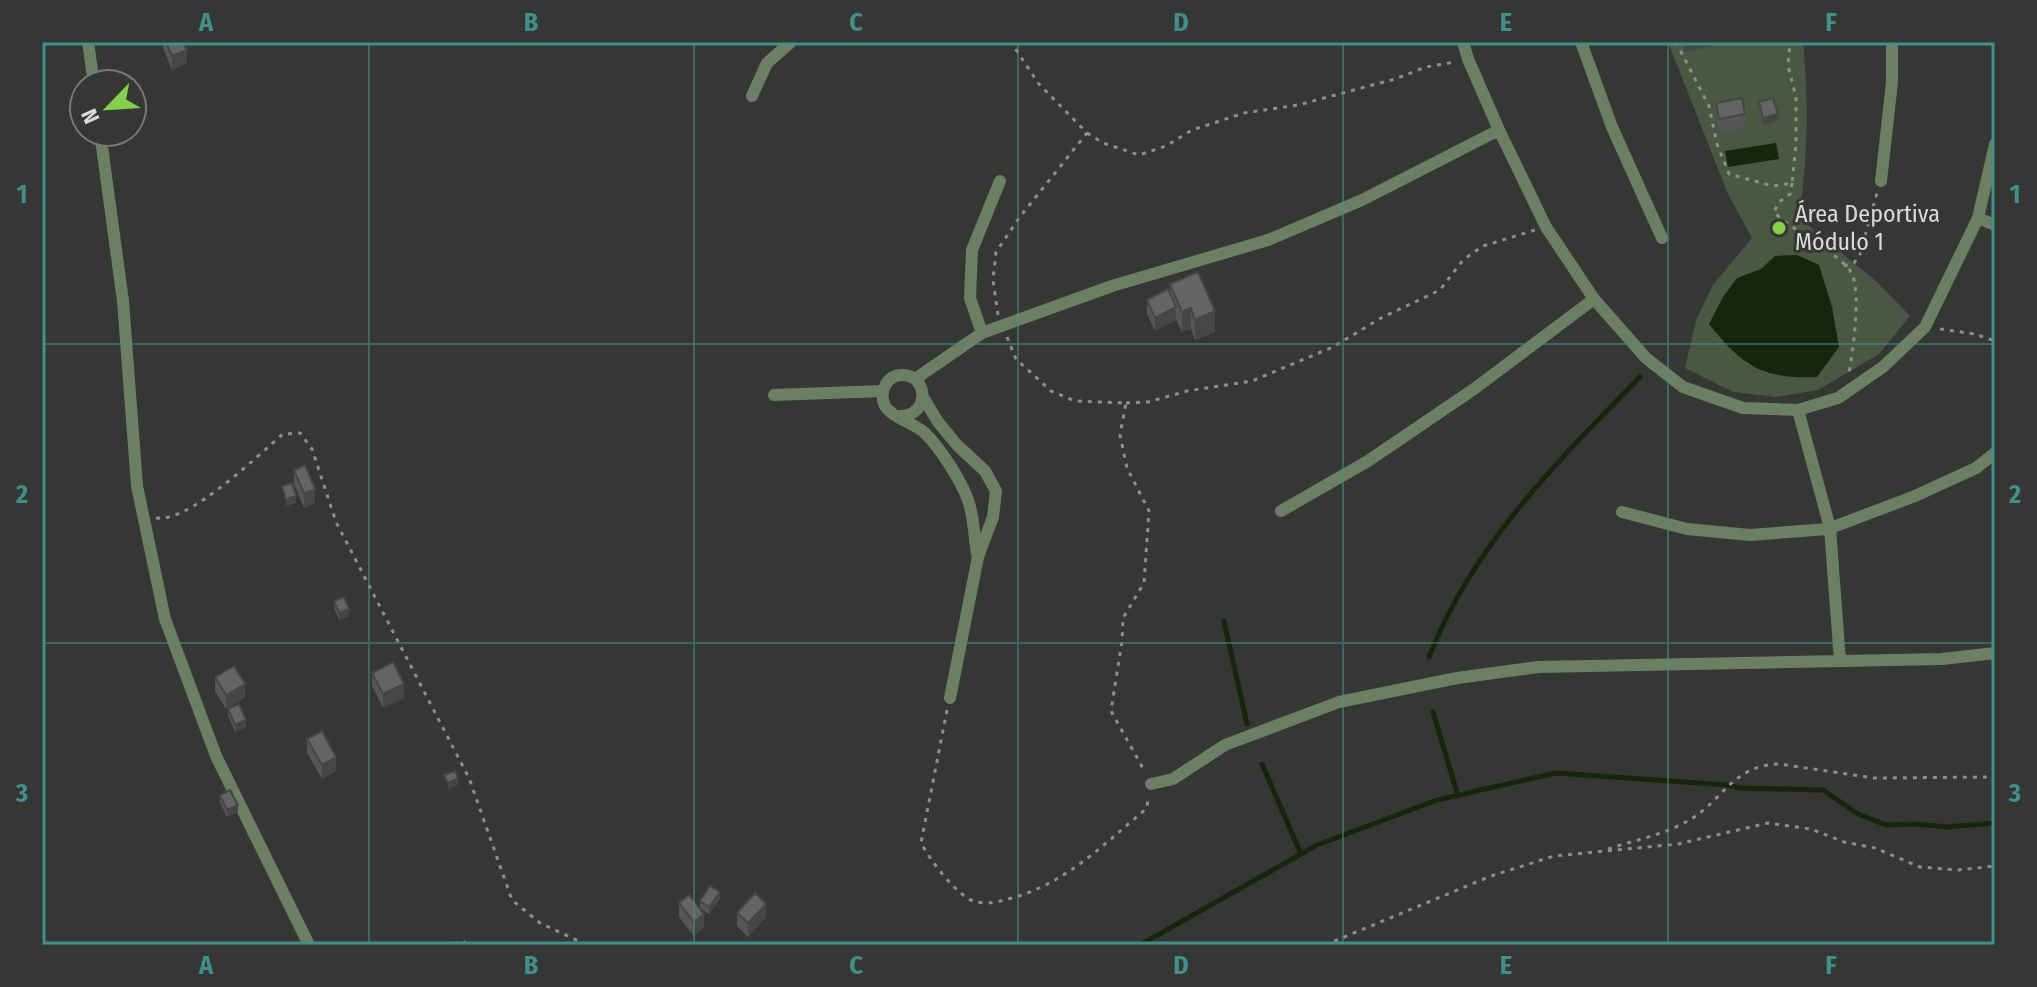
<svg xmlns="http://www.w3.org/2000/svg" width="2037" height="987" font-family="'Fira Sans Condensed',sans-serif">
  <style>
    .green { fill: #4a5742 }
    .water { fill: #16250b }
    .lines { fill: none; stroke-linecap: round; stroke-linejoin: round }
    .stream { stroke: #16250b; stroke-width: 5 }
    .path { stroke: #8d8f8c; stroke-width: 3; stroke-dasharray: 4 6; stroke-linecap: butt }
    .street { stroke: #6d7f62; stroke-width: 12 }
    .wall { fill: #555754 }
    .shaded-wall { fill: #454745 }
    .building { fill: #636562; stroke: #454745; stroke-width: 2 }
    .grid { fill: none; stroke: #428f89; stroke-width: 2; stroke-opacity: 0.55 }
    .poi-dot { fill: #85cf4c; stroke: #353734; stroke-width: 3 }
    .labels { text-anchor: middle; dominant-baseline: central; stroke-width: 6; stroke-linejoin: round; paint-order: stroke }
    .poi-label { font-size: 24px; fill: #dadbd9; stroke: #353734; text-anchor: start }
    .neatline { fill: none; stroke: #428f89; stroke-width: 3 }
    .grid-label { font-size: 26px; text-anchor: middle; font-weight: bold; fill: #428f89 }
  </style>
  <rect width="100%" height="100%" fill="#353734"/>
  <path class="green" d="M1668,42H1803C1809,105 1808,154 1799,218L1877,282L1910,316L1879,354L1818,390L1776,397L1733,392L1685,368L1696,320L1713,285L1752,238L1728,194Z"/>
  <path class="water" d="M1776,143L1779,159L1728,167L1725,151Z
    M1797,255L1819,265L1832,307L1839,347L1817,377C1761,379 1743,366 1709,324L1723,297L1737,278L1761,269L1775,256Z"/>
  <g class="lines">
    <path class="stream" d="M1224,621L1247,724
      M1429,657C1473,544 1557,462 1640,377
      M1433,712L1458,796
      M1262,764L1301,854
      M1140,945L1317,845L1437,800L1556,773L1727,785L1740,788L1823,790L1858,814L1886,825L1915,824L1947,827L1995,823"/>
    <path class="path" d="M1676,42L1709,106L1717,144L1729,174L1773,186L1792,183L1796,144V97L1788,66L1790,42
      M1087,133L1103,143L1139,155L1166,146L1192,130L1244,113L1298,105L1395,79L1426,67L1455,62
      M1792,183L1790,194L1779,202L1774,212C1791,230 1843,255 1852,274C1861,294 1853,351 1849,373
      M1844,266L1854,263L1860,254L1877,193
      M998,315L993,280L996,252L1019,218L1087,133L1038,83L1011,42
      M1940,329L1975,334L1995,341
      M1007,337L1016,359L1051,391L1075,401L1126,403L1120,435L1127,468L1149,511L1144,583L1123,618L1122,641L1111,711L1145,772
      M1126,403L1148,402L1187,391L1252,381L1333,347L1381,318L1440,290L1463,260L1483,246L1535,230
      M156,518C189,523 257,456 283,434L300,433L312,449L336,522L469,778L512,900L540,923L587,945
      M947,710L921,843C931,861 951,888 969,899C980,905 993,903 1004,900C1062,887 1102,846 1147,808L1148,798
      M1608,849C1635,840 1667,834 1691,819C1723,800 1733,765 1779,764L1874,778L1995,777
      M444,945L464,942L465,945
      M1325,945L1491,876L1554,856L1678,844L1768,823L1811,829L1844,842L1875,848L1920,867L1958,870L1995,866"/>
    <path class="street" d="M88,42L94,84
      M1463,42L1468,59L1499,130L1546,227L1594,299L1646,358L1683,387L1743,408L1798,410L1838,398L1883,367L1925,327L1978,218L1995,144
      M1581,42L1612,127L1662,238
      M752,96L767,63L791,42
      M100,132L123,301L137,486L165,619L216,756L309,945
      M1881,181L1892,82V42
      M1978,218L1995,225
      M982,333L970,298L972,250L1000,181
      M915,379L982,333L1112,286L1268,240L1362,200L1499,130
      M774,395L883,391
      M923,397L938,422L957,445L985,471L996,491L993,517L978,557L950,698
      M1798,410L1830,528L1840,661
      M900,416C930,416 929,375 902,375C887,375 878,392 885,406C891,417 914,423 925,433C940,448 961,480 968,500C974,516 974,537 977,554
      M1281,511L1368,461L1474,389L1594,299
      M1622,512L1687,529L1750,535L1828,529L1915,496L1976,468L1995,453
      M1151,784L1173,779L1225,745L1339,702L1457,678L1538,667L1942,659L1995,653"/>
  </g>
  <path class="wall" d="M163,42H183L187,63L172,70L163,48Z
    M1759,102L1778,121L1763,125L1759,108Z
    M1716,103L1745,114V127L1719,133L1716,117Z
    M1170,284L1215,332L1195,340L1191,329L1182,332L1176,319V320L1155,331L1147,314V300L1170,294Z
    M294,470L315,503L304,508L294,484Z
    M334,601L349,616L339,620L334,608Z
    M372,673L404,698L383,708L372,686Z
    M215,677L245,697L226,709L215,691Z
    M228,709L246,727L235,732L228,715Z
    M307,739L336,771L322,779L307,753Z
    M220,795L238,812L227,817L220,802Z
    M720,899L709,914L700,908V901Z
    M679,903L704,927L694,936L679,917Z
    M737,913L766,917L748,937L737,926Z"/>
  <path class="shaded-wall" d="M1684,42H1721V44L1684,52Z
    M187,50V63L172,70V56Z
    M1778,114V121L1763,125V118Z
    M1176,307V320L1155,331V318Z
    M1191,308V329L1182,332V312Z
    M1215,311V332L1195,340V320Z
    M315,489V503L304,508V494Z
    M296,496V503L286,506V499Z
    M349,609V616L339,620V613Z
    M245,684V697L226,709V695Z
    M404,684V698L383,708V694Z
    M246,720V727L235,732V725Z
    M336,757V771L322,779V765Z
    M458,778V785L448,789V783Z
    M238,805V812L227,817V810Z
    M720,892V899L709,914V907Z
    M766,904V917L748,937V923Z
    M704,914V927L694,936V922Z"/>
  <path class="building" d="M166,42H183L187,50L172,56Z
    M1742,98L1745,114L1719,119L1716,103Z
    M1773,98L1778,114L1763,118L1759,102Z
    M1198,272L1215,311L1195,320L1191,308L1182,312L1170,284Z
    M1168,289L1176,307L1155,318L1147,300Z
    M305,465L315,489L304,494L294,470Z
    M292,483L296,496L286,499L282,486Z
    M344,597L349,609L339,613L334,601Z
    M393,662L404,684L383,694L372,673Z
    M234,666L245,684L226,695L215,677Z
    M239,704L246,720L235,725L228,709Z
    M322,731L336,757L322,765L307,739Z
    M455,771L458,778L448,783L444,775Z
    M230,790L238,805L227,810L220,795Z
    M710,886L720,892L709,907L700,901Z
    M755,893L766,904L748,923L737,913Z
    M689,895L704,914L694,922L679,903Z"/>
  <path class="grid" d="M369,42V945M694,42V945M1018,42V945M1343,42V945M1668,42V945M42,344H1995M42,643H1995"/>
  <circle class="poi-dot" cx="1779" cy="228" r="8"/>
  <g class="labels">
    <g class="poi-label">
      <text x="1795" y="214">Área Deportiva<tspan x="1795" dy="28">Módulo 1</tspan></text>
    </g>
  </g>
  <rect width="2037" height="987" fill="none" stroke="#353734" stroke-width="88"/>
  <g transform="translate(108 108) rotate(245)"><circle r="38" fill="#353734" stroke="#777976" stroke-width="2"/>
  <path d="M0-6L14 30L0 20L-14 30Z" fill="#85cf4c"/>
  <text y="-12" font-size="22" font-weight="bold" text-anchor="middle" fill="#dadbd9">N</text>
  </g>
  <rect x="44" y="44" width="1949" height="899" class="neatline"/>
  <g class="grid-label">
    <text x="206" y="31">A</text>
    <text x="531" y="31">B</text>
    <text x="856" y="31">C</text>
    <text x="1181" y="31">D</text>
    <text x="1506" y="31">E</text>
    <text x="1831" y="31">F</text>
    <text x="22" y="203">1</text>
    <text x="2015" y="203">1</text>
    <text x="22" y="503">2</text>
    <text x="2015" y="503">2</text>
    <text x="22" y="802">3</text>
    <text x="2015" y="802">3</text>
    <text x="206" y="974">A</text>
    <text x="531" y="974">B</text>
    <text x="856" y="974">C</text>
    <text x="1181" y="974">D</text>
    <text x="1506" y="974">E</text>
    <text x="1831" y="974">F</text>
  </g>
</svg>
